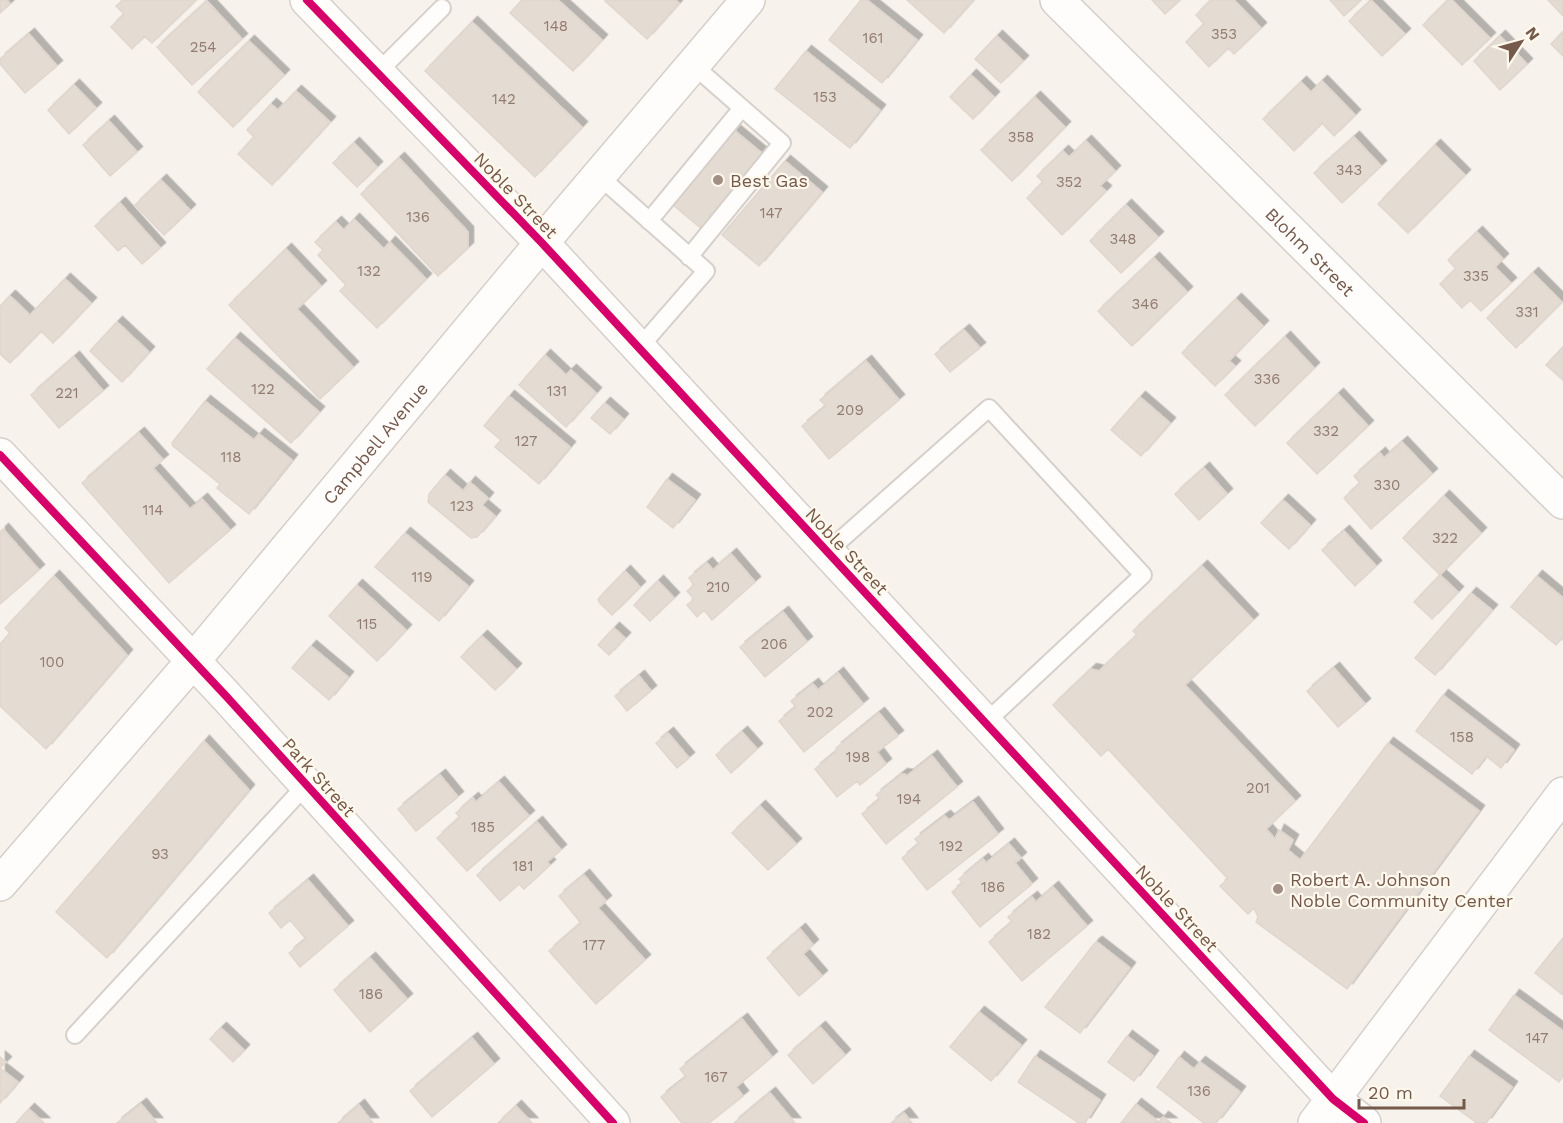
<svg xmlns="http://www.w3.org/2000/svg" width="1563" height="1123" font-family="'Work Sans',sans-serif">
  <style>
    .building { fill: #e4dbd3; stroke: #e0d6ce; stroke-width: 1.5; filter: url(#shadow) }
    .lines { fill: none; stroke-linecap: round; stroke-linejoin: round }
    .service-casing { stroke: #d6cfca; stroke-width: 20 }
    .minor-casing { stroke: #d6cfca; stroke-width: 36 }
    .secondary-casing { stroke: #d6cfc8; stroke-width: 36 }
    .service { stroke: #fefdfc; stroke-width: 16 }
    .minor { stroke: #fefdfc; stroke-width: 33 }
    .secondary { stroke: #fefdfc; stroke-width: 33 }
    .cycleway-casing { stroke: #fff8ed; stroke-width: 11 }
    .cycleway { stroke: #d6006c; stroke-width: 8 }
    .poi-dot { fill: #a28f84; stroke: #fff8ed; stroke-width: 2 }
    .labels { text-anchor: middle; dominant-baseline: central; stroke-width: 4.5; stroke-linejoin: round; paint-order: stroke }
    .number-label { font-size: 15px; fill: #927c70 }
    .poi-label { font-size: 18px; fill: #755a4c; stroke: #fff8ed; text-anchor: start }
    .street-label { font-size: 18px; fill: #755a4c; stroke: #fff8ed }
  </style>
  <defs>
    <filter id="shadow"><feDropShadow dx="5.5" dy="-5.5" stdDeviation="0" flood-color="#0004"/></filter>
  </defs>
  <rect width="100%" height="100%" fill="#f7f2ec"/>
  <path class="building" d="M0,0H7L10,4L0,13Z
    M123,0H196L152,43L144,36L132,49L111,27L124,14L116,6Z
    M522,0H558L602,40L573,71L510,13Z
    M606,0H675L679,3L647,39L605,1Z
    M861,0H867L917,40L882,83L829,40Z
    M907,0H973L944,33Z
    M1152,0H1180L1165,14Z
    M1211,0H1234L1261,28L1234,54L1228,48L1209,67L1186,42L1204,24L1196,15Z
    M1330,0H1361L1344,16Z
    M1371,0L1405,34L1382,56L1349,21Z
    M1448,0H1452L1490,38L1462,65L1423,25Z
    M1548,0H1563V16Z
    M207,1L242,39L192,85L157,47Z
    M472,22L582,127L535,177L425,71Z
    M1563,32V56L1551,44Z
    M29,34L57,66L25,93L0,64V59Z
    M997,36L1023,61L1001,83L975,59Z
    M1500,36L1527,64L1500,90L1474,61Z
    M249,41L284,75L233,127L198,92Z
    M806,51L880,110L850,148L775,89Z
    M971,75L994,97L973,119L950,97Z
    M1322,81L1355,115L1334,136L1322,123L1294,151L1263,119L1301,82L1311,92Z
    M74,85L96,108L69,134L48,110Z
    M296,91L330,122L272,185L238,154L254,137L247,130L271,104L278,110Z
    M1035,97L1065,127L1012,181L981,150Z
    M109,121L137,152L110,176L83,145Z
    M734,130L764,155L703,230L673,205Z
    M1354,137L1381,166L1342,203L1314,173Z
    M1086,141L1115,171L1100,186L1106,191L1062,235L1027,198L1043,182L1037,176L1063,151L1069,157Z
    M354,143L377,167L357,187L333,163Z
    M1435,145L1465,175L1408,233L1378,204Z
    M399,158L468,232V248L438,276L361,194Z
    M785,161L822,192L759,266L722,235Z
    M161,180L190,210L164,235L135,205Z
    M120,203L160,248L142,264L125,245L118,251L95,226Z
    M1126,205L1158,237L1121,273L1090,241Z
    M354,219L384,249L390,242L426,279L377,328L340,291L346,285L318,255L323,250L315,242L336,222L344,230Z
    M1477,232L1503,259L1495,267L1511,283L1481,311L1470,300L1462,308L1440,284L1456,269L1448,260Z
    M286,249L321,286L297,309L353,367L320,399L229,305Z
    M1154,258L1187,292L1132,346L1098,311Z
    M1533,273L1562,302L1516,348L1487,318Z
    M65,279L91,303L53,343L41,331L10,363L0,354V306L10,296L30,315Z
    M1236,299L1263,326L1229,361L1235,366L1215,386L1182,353Z
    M117,322L149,352L122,382L90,351Z
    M964,330L980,348L950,372L935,354Z
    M1285,337L1314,368L1255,426L1225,395Z
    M235,338L319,412L291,443L207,369Z
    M1563,347V380L1546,365Z
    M545,355L566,375L571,370L596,393L566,427L519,385Z
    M74,357L103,391L59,428L31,395Z
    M866,361L899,400L829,459L802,426L826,406L820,400Z
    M1338,394L1368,426L1317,474L1287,443Z
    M509,396L570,447L539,484L495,447L501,440L484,426Z
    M1140,397L1170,423L1141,456L1111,430Z
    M205,401L254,440L259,434L292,460L249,514L217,488L220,484L173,446L172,443Z
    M605,403L623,419L610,434L591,418Z
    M139,433L163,460L153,468L190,509L202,499L230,530L169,583L82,483Z
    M1402,442L1432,474L1371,529L1344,498L1360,483L1354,476L1380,453L1384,458Z
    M1204,468L1227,494L1199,520L1175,494Z
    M445,475L463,491L470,482L488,498L482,505L495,516L477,537L471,538L428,502L429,494Z
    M667,479L695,500L673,528L647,507Z
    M1444,496L1481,533L1440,575L1403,538Z
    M1283,500L1310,525L1289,549L1261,523Z
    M3,529L39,570L0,604V532Z
    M1344,531L1376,566L1355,586L1322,550Z
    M405,533L468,586L439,621L375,567Z
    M731,554L755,582L712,620L704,610L697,617L687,605L694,599L687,591L694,585L689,578L707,563L713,570Z
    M1202,566L1253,620L1185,685L1295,801L1266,829L1275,839L1279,830L1293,840L1288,850L1300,860L1388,743L1479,811L1347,989L1256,922L1258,917L1254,908L1248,914L1220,886L1228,879L1108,749L1101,756L1053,705L1091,669L1099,671L1137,635L1133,631Z
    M625,571L640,587L612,615L599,602L598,599Z
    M1440,575L1458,592L1432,619L1414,602Z
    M54,576L127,655L46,749L0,706V644L10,633L5,628Z
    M1537,576L1563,598V637L1556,645L1511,607Z
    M658,581L674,598L650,621L634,605Z
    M357,585L406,630L377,661L329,616Z
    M1471,593L1492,610L1435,675L1415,658Z
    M783,612L807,642L765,677L740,647Z
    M614,628L625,638L609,655L598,645Z
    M482,636L516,669L495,690L461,657Z
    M311,646L348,677L329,700L292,668Z
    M1334,668L1365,704L1338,727L1307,691Z
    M838,673L863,704L804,752L779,721L796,707L791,701L813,684L818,690Z
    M639,676L651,691L627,711L615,696Z
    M1443,695L1514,750L1501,768L1486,756L1472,774L1416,731Z
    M879,713L898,736L877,752L886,764L860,785L857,781L837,797L815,769L838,750L836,748Z
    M742,732L757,749L731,773L716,755Z
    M668,733L689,758L677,768L656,743Z
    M204,741L249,790L107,958L56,912Z
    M932,756L957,787L886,844L862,814L880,799L876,795L902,774L908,775Z
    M440,775L458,797L416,831L398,809Z
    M499,782L529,816L467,871L437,838L460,817L456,813L473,798L476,802Z
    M973,802L998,834L927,890L902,858L919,844L915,839L945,816L949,820Z
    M760,806L796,844L768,870L732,833Z
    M537,822L561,850L547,862L550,865L524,889L519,884L500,901L477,875Z
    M1009,844L1021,858L1015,863L1032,884L980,927L952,892L963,883L959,879L983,859L986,863Z
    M584,875L606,901L598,908L645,960L596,1004L549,951L581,923L559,896Z
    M308,880L348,926L300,967L289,953L306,939L290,920L281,928L269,913Z
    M1053,887L1087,926L1022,981L989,942L1012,922L1008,917L1032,897L1036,902Z
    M800,929L813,945L803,954L822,976L799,996L767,958Z
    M1563,938V995L1535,973Z
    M1097,942L1130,968L1080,1033L1045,1007L1094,944Z
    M370,958L407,999L370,1032L334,990Z
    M1514,995L1563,1031V1076L1559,1082L1489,1030Z
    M979,1012L1021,1045L991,1081L950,1047Z
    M742,1019L772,1057L736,1087L743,1096L709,1123H682L661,1097L686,1077L680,1069Z
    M820,1027L845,1055L813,1084L788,1055Z
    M221,1028L244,1050L233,1062L210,1039Z
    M1127,1036L1153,1056L1134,1081L1108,1062Z
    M472,1038L494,1064L432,1117L410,1091Z
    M1035,1056L1100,1100L1085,1123H1079L1018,1082Z
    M1469,1056L1512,1087L1486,1123H1477L1440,1096Z
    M0,1057L6,1062L0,1068L18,1082L0,1103Z
    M1179,1057L1194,1069L1200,1062L1240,1092L1216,1123H1204L1157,1087Z
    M770,1093L795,1123H734Z
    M141,1104L157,1123H117Z
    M1136,1104L1159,1122L1163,1117L1171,1123H1121Z
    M359,1105L373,1123H338Z
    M516,1106L532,1123H498Z
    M29,1109L44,1123H16Z
    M904,1113L912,1123H891Z"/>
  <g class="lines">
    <g class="service-casing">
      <path id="service" d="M377,73L442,8
        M599,176L706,271L639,348
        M649,221L742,108
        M689,257L782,143L693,65
        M827,552L989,408L1143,575L985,723
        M75,1035L306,785"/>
    </g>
    <g class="minor-casing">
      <g id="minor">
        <path d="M307,0L542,243L1333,1099L1364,1123"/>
        <path id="s1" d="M1057,0L1563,502"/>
        <path d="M0,455L226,696L613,1123"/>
        <path d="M1315,1123L1563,794"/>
      </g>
    </g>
    <g class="secondary-casing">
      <g id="secondary">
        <path id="s2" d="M0,884L193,661L561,220L748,0"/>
      </g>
    </g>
    <use href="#service" class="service"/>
    <use href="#minor" class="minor"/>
    <use href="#secondary" class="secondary"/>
    <g class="cycleway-casing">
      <path id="cycleway" d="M307,0L542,243L1333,1099L1364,1123
        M0,455L226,696L613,1123"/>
    </g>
    <use href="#cycleway" class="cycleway"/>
  </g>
  <g class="poi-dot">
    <circle cx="718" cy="180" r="6"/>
    <circle cx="1278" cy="889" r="6"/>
  </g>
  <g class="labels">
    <g class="number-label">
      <text x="556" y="26">148</text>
      <text x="1224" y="34">353</text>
      <text x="873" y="38">161</text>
      <text x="203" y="47">254</text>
      <text x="825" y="97">153</text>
      <text x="504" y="99">142</text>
      <text x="1021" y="137">358</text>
      <text x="1349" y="170">343</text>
      <text x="1069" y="182">352</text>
      <text x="771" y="213">147</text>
      <text x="418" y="217">136</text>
      <text x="1123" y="239">348</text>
      <text x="369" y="271">132</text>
      <text x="1476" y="276">335</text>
      <text x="1145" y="304">346</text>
      <text x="1527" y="312">331</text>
      <text x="1267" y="379">336</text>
      <text x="263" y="389">122</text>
      <text x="557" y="391">131</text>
      <text x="67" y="393">221</text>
      <text x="850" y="410">209</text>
      <text x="1326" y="431">332</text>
      <text x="526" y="441">127</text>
      <text x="231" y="457">118</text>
      <text x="1387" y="485">330</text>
      <text x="462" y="506">123</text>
      <text x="153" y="510">114</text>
      <text x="1445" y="538">322</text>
      <text x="422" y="577">119</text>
      <text x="718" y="587">210</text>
      <text x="367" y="624">115</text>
      <text x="774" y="644">206</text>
      <text x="52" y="662">100</text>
      <text x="820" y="712">202</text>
      <text x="1462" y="737">158</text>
      <text x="858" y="757">198</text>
      <text x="1258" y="788">201</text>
      <text x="909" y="799">194</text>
      <text x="483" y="827">185</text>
      <text x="951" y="846">192</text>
      <text x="160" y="854">93</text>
      <text x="523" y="866">181</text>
      <text x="993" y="887">186</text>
      <text x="1039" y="934">182</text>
      <text x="594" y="945">177</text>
      <text x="371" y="994">186</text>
      <text x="1537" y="1038">147</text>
      <text x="716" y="1077">167</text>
      <text x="1199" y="1091">136</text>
    </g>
    <g class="poi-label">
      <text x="730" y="180">Best Gas</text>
      <text x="1290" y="879">Robert A. Johnson<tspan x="1290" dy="21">Noble Community Center</tspan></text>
    </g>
    <g class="street-label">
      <text transform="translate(516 195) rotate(46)">Noble Street</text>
      <text stroke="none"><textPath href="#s1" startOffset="357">Blohm Street</textPath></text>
      <text stroke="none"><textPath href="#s2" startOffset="579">Campbell Avenue</textPath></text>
      <text transform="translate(847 551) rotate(47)">Noble Street</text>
      <text transform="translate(319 777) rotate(48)">Park Street</text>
      <text transform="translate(1177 908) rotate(47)">Noble Street</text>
    </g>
  </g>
  <g transform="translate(1521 42) rotate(54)" stroke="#fff8ed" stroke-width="4.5" paint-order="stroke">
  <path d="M0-4.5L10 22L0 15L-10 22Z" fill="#755a4c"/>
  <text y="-9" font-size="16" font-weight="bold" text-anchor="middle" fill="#755a4c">N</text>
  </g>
  <path d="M1359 1099v9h105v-9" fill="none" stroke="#755a4c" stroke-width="3"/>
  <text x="1368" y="1099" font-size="18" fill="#755a4c" stroke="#fff8ed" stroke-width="4.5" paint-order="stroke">20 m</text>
</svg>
